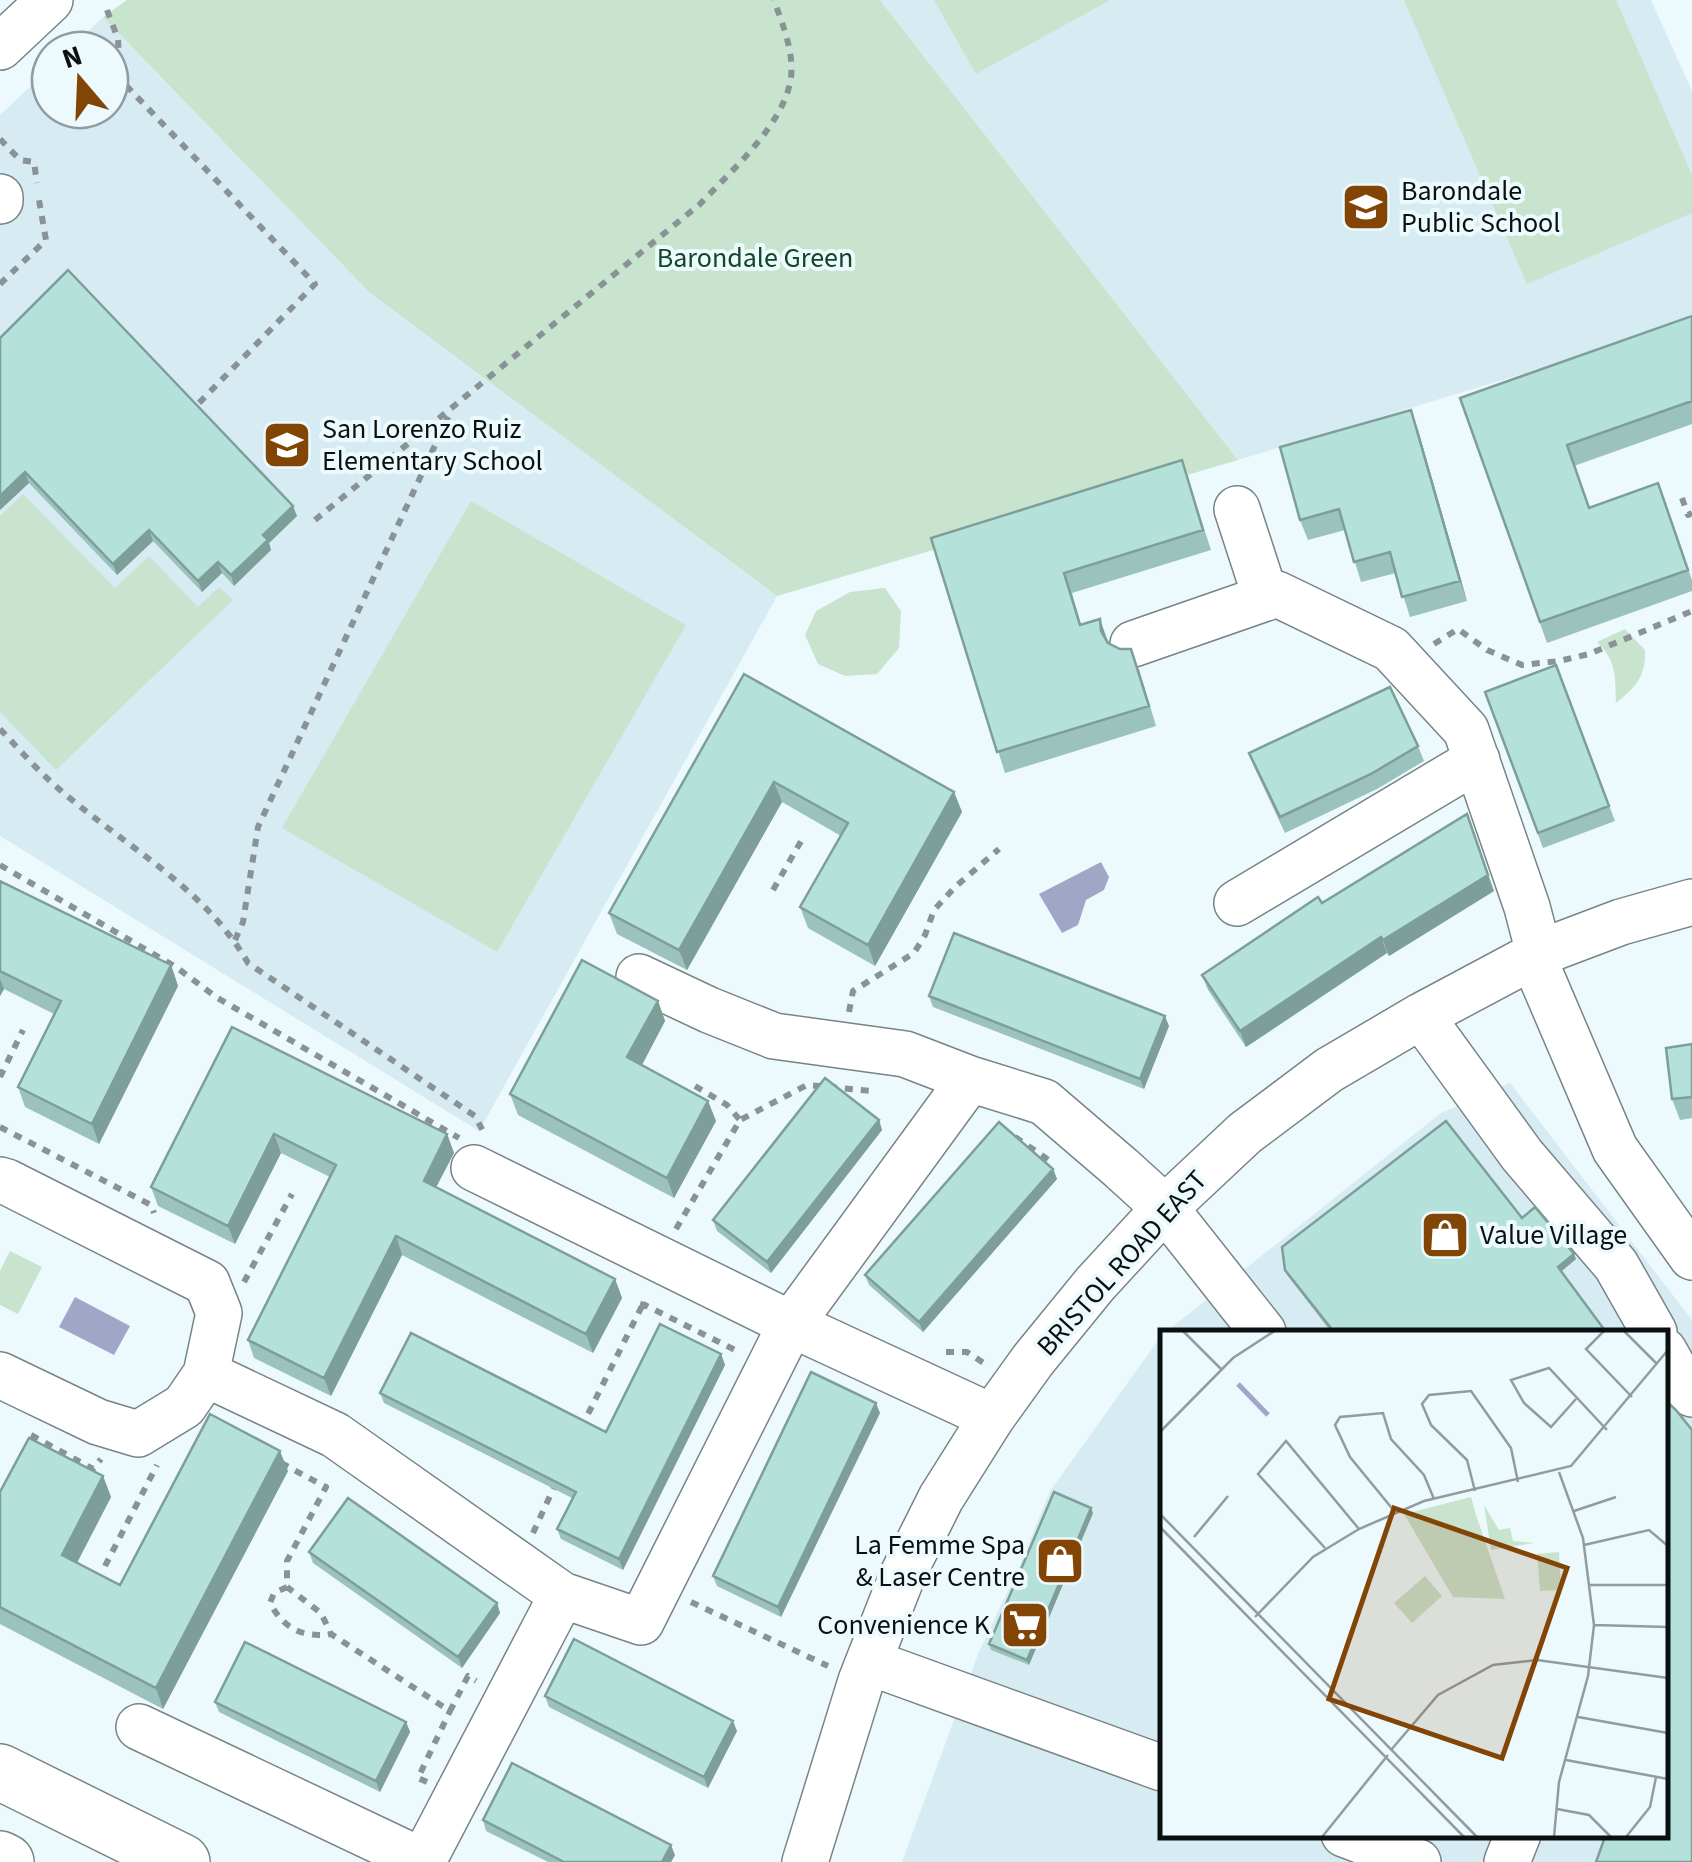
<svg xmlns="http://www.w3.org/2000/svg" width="1692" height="1862" font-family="'Source Sans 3',sans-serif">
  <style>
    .built { fill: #d6ecf2 }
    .green { fill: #c8e3ce }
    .water { fill: #a1a6c7 }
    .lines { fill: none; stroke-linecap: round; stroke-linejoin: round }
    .minor-casing { stroke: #788487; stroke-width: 48 }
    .major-casing { stroke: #788487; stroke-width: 58 }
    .path { stroke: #899395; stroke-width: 6; stroke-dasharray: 8 8; stroke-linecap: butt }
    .minor { stroke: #fff; stroke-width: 45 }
    .major { stroke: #fff; stroke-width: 55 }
    .wall { fill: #9bc2bc }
    .shaded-wall { fill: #7e9e99 }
    .building { fill: #b4e2db; stroke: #7e9e99; stroke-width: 2.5 }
    .labels { text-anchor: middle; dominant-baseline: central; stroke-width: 8; stroke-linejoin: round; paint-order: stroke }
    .poi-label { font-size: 28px; fill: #0a0f10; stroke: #ecfafe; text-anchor: start }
    .park-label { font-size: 28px; fill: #124726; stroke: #ecfafe }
    .street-label { font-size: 28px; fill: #0a0f10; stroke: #ecfafe }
    .inset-river { fill: none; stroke: #a1a6c7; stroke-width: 5 }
    .inset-road { fill: none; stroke: #929c9f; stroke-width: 2.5 }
    .view { fill: #834505; fill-opacity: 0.15; stroke: #834505; stroke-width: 5 }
    .inset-edge { fill: none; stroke: #0a0f10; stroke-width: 5 }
  </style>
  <rect width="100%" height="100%" fill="#ecfafe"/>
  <path class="built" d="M880,0H1651L1692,91V323L1238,460Z
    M103,17L370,293L777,596L479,1131L0,836V115L50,68V110H110V50H69Z
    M1510,1083L1692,1320V1862H902L978,1654L1020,1565L1050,1491L1162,1335V1834H1664V1332H1166L1441,1113Z"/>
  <path class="green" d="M127,0H880L1238,460L777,596L370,293L103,17Z
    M934,0H1110L976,74Z
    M1404,0H1616L1692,175V213L1527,284Z
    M23,494L115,588L149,556L198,607L219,587L233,600L56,770L0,712V516Z
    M471,501L686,625L497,952L282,828Z
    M885,588L901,611L899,648L877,674L845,676L818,664L805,635L816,611L850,592Z
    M1625,629L1645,650C1646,676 1636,687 1616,703C1615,677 1617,661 1597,642Z
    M10,1251L42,1267L18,1314L0,1305V1271Z"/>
  <path class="water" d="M1101,862L1109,877L1104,890L1086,900L1078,925L1062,933L1039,894Z
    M75,1297L130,1326L114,1355L59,1327Z"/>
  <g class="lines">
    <g class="minor-casing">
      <path id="minor" d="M0,47L50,0
        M0,197V201
        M1237,509L1266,598
        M1133,644L1277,594L1391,649L1466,730L1527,907L1539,953
        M1237,903L1477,760
        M1533,957L1615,1149L1692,1257
        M639,977L709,1010L774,1036L905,1054L970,1079
        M1421,1016L1522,1155L1616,1265L1654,1332
        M474,1168L791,1324L992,1417
        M0,1180L7,1182L207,1283L219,1313L206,1374L184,1406L138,1434L98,1422L0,1375
        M1664,1351L1682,1383L1692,1394
        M206,1374L335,1435L562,1595L641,1622L791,1324L970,1079L1044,1102L1121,1168L1165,1208L1263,1332
        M869,1662L1162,1768
        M139,1727L424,1862
        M1344,1834L1418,1862
        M423,1861L562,1595
        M805,1862L861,1681L903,1574L941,1498L992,1417L1033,1360L1095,1284L1165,1208L1245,1133L1329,1070L1421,1016L1539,953L1621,922L1692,902
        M1507,1862L1518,1834"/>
    </g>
    <g class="major-casing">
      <path id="major" d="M0,1772L182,1862
        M0,1859L6,1862"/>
    </g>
    <path class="path" d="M107,10L118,39L120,79L315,284L199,403
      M0,139L20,160L34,162L37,183
      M0,284L46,240L39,200
      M1682,498L1688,515L1692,513
      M315,520L700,204C731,171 785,124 791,77C794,51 782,23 774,0
      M1434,644L1458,629L1487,650L1522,665L1559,661L1589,654L1692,611
      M0,729C16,746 32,764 49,780C115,841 202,883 248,963L475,1116L485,1135
      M0,865L176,967L216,997L459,1138
      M773,890L804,836
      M235,940L243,922L258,827L450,413
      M849,1012L853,991L914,953L925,935L934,910L955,887L999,849
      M0,1077L23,1030
      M695,1086L727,1105L740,1120
      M0,1127L151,1205L154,1213
      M1015,1137L1050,1161
      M676,1229L740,1120L807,1085L872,1091
      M244,1282L292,1194
      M644,1302L643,1304L737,1351
      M946,1352H967L985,1364
      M581,1428L643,1304
      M31,1435L93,1469L101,1459
      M281,1463L326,1487L287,1561V1587L321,1613L331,1634L450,1711L468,1676L476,1681
      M533,1533L555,1485
      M105,1566L157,1465
      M287,1587L274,1593L270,1603C284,1629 303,1638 331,1634
      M691,1602L828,1666
      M427,1782L418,1778L450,1711"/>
    <use href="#minor" class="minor"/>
    <use href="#major" class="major"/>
  </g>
  <path class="wall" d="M33,304L297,516L269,543L271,550L234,586L222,573L202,592L153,541L117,575L29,483L0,510Z
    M1692,316V424L1574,466L1589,507L1658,483L1692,580V591L1547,643L1460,398Z
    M1418,430L1467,601L1410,617L1396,573L1361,582L1345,530L1308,540L1300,520Z
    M1182,460L1211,550L1072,593L1081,624L1107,639L1108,643L1120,649L1139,669L1156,726L1005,773L931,538Z
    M1556,665L1615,821L1543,848L1485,692Z
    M744,674L954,792L962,812L875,966L808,928L800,907L841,836L782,802L687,970L617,934L609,913Z
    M1418,746L1424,761L1377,789L1285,833L1255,769L1249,753Z
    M0,881L171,965L178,986L99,1144L25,1107L18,1087L54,1014L4,989L0,996Z
    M1494,891L1389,956L1387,953L1246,1047L1208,990L1202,975L1322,903Z
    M929,996L1169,1026L1144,1089L933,1007Z
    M658,1001L665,1021L642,1065L708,1101L716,1121L674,1198L518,1115L510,1094Z
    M232,1027L447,1134L454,1153L436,1187L615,1279L622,1298L593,1353L402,1255L331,1396L254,1358L248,1340L330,1177L281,1153L235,1244L158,1206L151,1187Z
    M1692,1044V1118L1680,1120L1672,1099Z
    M879,1120L882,1130L771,1273L717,1231L713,1220Z
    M1053,1169L1057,1179L923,1332L869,1285L865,1275Z
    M1522,1218L1576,1259L1561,1272L1606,1332H1331L1287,1275L1285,1270Z
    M721,1354L725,1365L623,1570L561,1539L557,1529L572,1498L384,1403L380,1393L606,1432Z
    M880,1413L781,1617L717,1586L713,1576Z
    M288,1471L163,1709L0,1624V1492L103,1476L111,1497L77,1563L120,1585Z
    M1093,1513L1029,1665L991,1650L989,1644Z
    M309,1552L497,1603L500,1613L462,1668L313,1563Z
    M545,1696L737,1731L708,1788L549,1707Z
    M215,1702L406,1722L410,1732L380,1792L219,1712Z
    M483,1820L675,1855L671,1862H548L486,1831Z"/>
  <path class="shaded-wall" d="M1411,410L1418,430L1467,601L1460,581Z
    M25,472L29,483L0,510V496Z
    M293,506L297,516L269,543L271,550L234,586L231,575L263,535Z
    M149,530L153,541L117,575L113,564Z
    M218,562L222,573L202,592L198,581Z
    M1100,619L1107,639L1108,652L1101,631Z
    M774,782L782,802L687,970L679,950Z
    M954,792L962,812L875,966L868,945Z
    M1467,814L1494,891L1389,956L1383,940Z
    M1381,937L1387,953L1246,1047L1240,1031Z
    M171,965L178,986L99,1144L92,1124Z
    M0,979L4,989L0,996Z
    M658,1001L665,1021L635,1078L627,1057Z
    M1165,1016L1169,1026L1144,1089L1140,1079Z
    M708,1101L716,1121L674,1198L667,1178Z
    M879,1120L882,1130L771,1273L767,1262Z
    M274,1134L281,1153L235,1244L228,1226Z
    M447,1134L454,1153L430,1199L424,1181Z
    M1053,1169L1057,1179L923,1332L919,1322Z
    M396,1236L402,1255L331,1396L324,1378Z
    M1574,1254L1576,1259L1559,1273L1558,1267Z
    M615,1279L622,1298L593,1353L586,1334Z
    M721,1354L725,1365L623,1570L619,1559Z
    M876,1403L880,1413L781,1617L778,1607Z
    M280,1451L288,1471L163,1709L156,1688Z
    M103,1476L111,1497L70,1576L62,1555Z
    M1091,1508L1093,1513L1029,1665L1027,1660Z
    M497,1603L500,1613L462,1668L458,1657Z
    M733,1721L737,1731L708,1788L704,1777Z
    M406,1722L410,1732L380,1792L376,1781Z
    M671,1845L675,1855L671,1862H662Z"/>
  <path class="building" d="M68,270L293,506L263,535L268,540L231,575L218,562L198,581L149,530L113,564L25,472L0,496V338Z
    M1692,316V401L1567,445L1589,508L1658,483L1688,570L1540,622L1460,398Z
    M1411,410L1460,581L1402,597L1390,552L1354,562L1339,509L1300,520L1280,447Z
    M1182,460L1203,530L1064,573L1080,625L1100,619L1101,631L1108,643L1120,649H1131L1149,706L997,752L931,538Z
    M1556,665L1609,806L1538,833L1485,692Z
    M744,674L954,792L868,945L800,907L848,823L774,782L679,950L609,913Z
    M1390,687L1418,746L1371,774L1280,817L1249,753Z
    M1467,814L1488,875L1383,940L1381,937L1240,1031L1202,975L1318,897L1322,903Z
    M0,881L171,965L92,1124L18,1087L61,1001L0,971Z
    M954,933L1165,1016L1140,1079L929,996Z
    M582,960L658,1001L627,1057L708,1101L667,1178L510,1094Z
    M232,1027L447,1134L424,1181L615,1279L586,1334L396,1236L324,1378L248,1340L336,1165L274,1134L228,1226L151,1187Z
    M1692,1044V1097L1672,1099L1666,1048Z
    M825,1078L879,1120L767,1262L713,1220Z
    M1446,1121L1522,1218L1535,1207L1574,1254L1558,1267L1606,1332H1334L1285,1270L1282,1247Z
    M999,1122L1053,1169L919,1322L865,1275Z
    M660,1324L721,1354L619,1559L557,1529L576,1492L380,1393L411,1333L606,1432Z
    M811,1372L876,1403L778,1607L713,1576Z
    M1664,1399L1676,1410L1692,1430V1862H1596L1606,1834H1664Z
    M210,1414L280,1451L156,1688L0,1607V1492L29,1438L103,1476L62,1555L120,1585Z
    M1054,1492L1091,1508L1027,1660L989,1644Z
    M348,1498L497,1603L458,1657L309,1552Z
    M574,1639L733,1721L704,1777L545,1696Z
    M245,1642L406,1722L376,1781L215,1702Z
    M512,1763L671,1845L662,1862H564L483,1820Z"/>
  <defs>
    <g id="school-square" transform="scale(2.5)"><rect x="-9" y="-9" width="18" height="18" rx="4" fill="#834505" stroke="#ecfafe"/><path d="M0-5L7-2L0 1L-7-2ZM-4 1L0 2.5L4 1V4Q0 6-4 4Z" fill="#fff"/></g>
    <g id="shop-square" transform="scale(2.5)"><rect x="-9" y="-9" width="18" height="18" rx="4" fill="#834505" stroke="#ecfafe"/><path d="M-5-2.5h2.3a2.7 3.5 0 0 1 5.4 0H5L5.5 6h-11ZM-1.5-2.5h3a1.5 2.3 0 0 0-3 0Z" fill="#fff"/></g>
    <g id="supermarket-square" transform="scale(2.5)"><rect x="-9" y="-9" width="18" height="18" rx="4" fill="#834505" stroke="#ecfafe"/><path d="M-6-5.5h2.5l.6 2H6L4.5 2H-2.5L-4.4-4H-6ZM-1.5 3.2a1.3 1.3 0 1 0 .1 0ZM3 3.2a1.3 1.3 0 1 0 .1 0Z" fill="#fff"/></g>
  </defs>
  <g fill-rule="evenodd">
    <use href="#school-square" x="1366" y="207"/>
    <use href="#school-square" x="287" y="445"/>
    <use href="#shop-square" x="1445" y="1235"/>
    <use href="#shop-square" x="1060" y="1561"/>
    <use href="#supermarket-square" x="1025" y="1625"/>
  </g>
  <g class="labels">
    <g class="poi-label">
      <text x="1401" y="191">Barondale<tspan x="1401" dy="32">Public School</tspan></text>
      <text x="322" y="429">San Lorenzo Ruiz<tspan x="322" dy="32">Elementary School</tspan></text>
      <text x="1480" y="1235">Value Village</text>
      <text x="1025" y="1545" text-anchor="end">La Femme Spa<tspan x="1025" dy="32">&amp; Laser Centre</tspan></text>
      <text x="990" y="1625" text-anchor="end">Convenience K</text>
    </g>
    <g class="park-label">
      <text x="755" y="258">Barondale Green</text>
    </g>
    <g class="street-label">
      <text transform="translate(1122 1263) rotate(-48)">BRISTOL ROAD EAST</text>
    </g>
  </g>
  <g transform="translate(1160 1330)">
    <rect width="508" height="508" fill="#ecfafe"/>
    <path d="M311,167L316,185L345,269L293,267L244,184ZM324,175L339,200L350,198L353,211L374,213L331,220ZM399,222L401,260L380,261L377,224ZM265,246L282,266L252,293L234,273Z" fill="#c8e3ce"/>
    <path class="inset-river" d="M78,54L108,85"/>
    <path class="inset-road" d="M22,0L61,39M445,0L426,19L472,67M463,0L497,34M416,69L391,97L364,73L351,50L389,38L447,100M0,102L73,28L116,0M315,161L307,130L271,95L262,74L269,65L311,61L351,118L358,152M414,181L456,167M235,182L190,127L175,95L180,87L223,83L231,109L264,145L274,169M0,184L317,507M0,197L304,507M34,207L68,166M424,215L489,200L508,216M165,218L98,144L126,111L199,199M429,255H508M95,287L153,227L199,199L264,171L411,136L508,20M434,295L508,297M418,387L508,403M231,420L278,365L333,335L377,330L508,348M406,430L508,449M397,479L429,485L451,507M162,507L228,425M394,507L399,452L428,346L434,295L423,208L399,142M466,507L490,477L496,447"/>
    <path class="view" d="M234,178L407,238L342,428L169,369Z"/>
    <rect width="508" height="508" class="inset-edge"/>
  </g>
  <g transform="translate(80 80) rotate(341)"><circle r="48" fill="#ecfafe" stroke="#929c9f" stroke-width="2.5"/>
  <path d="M0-8L18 38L0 25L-18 38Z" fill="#834505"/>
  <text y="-15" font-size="28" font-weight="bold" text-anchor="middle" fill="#0a0f10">N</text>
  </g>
</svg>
